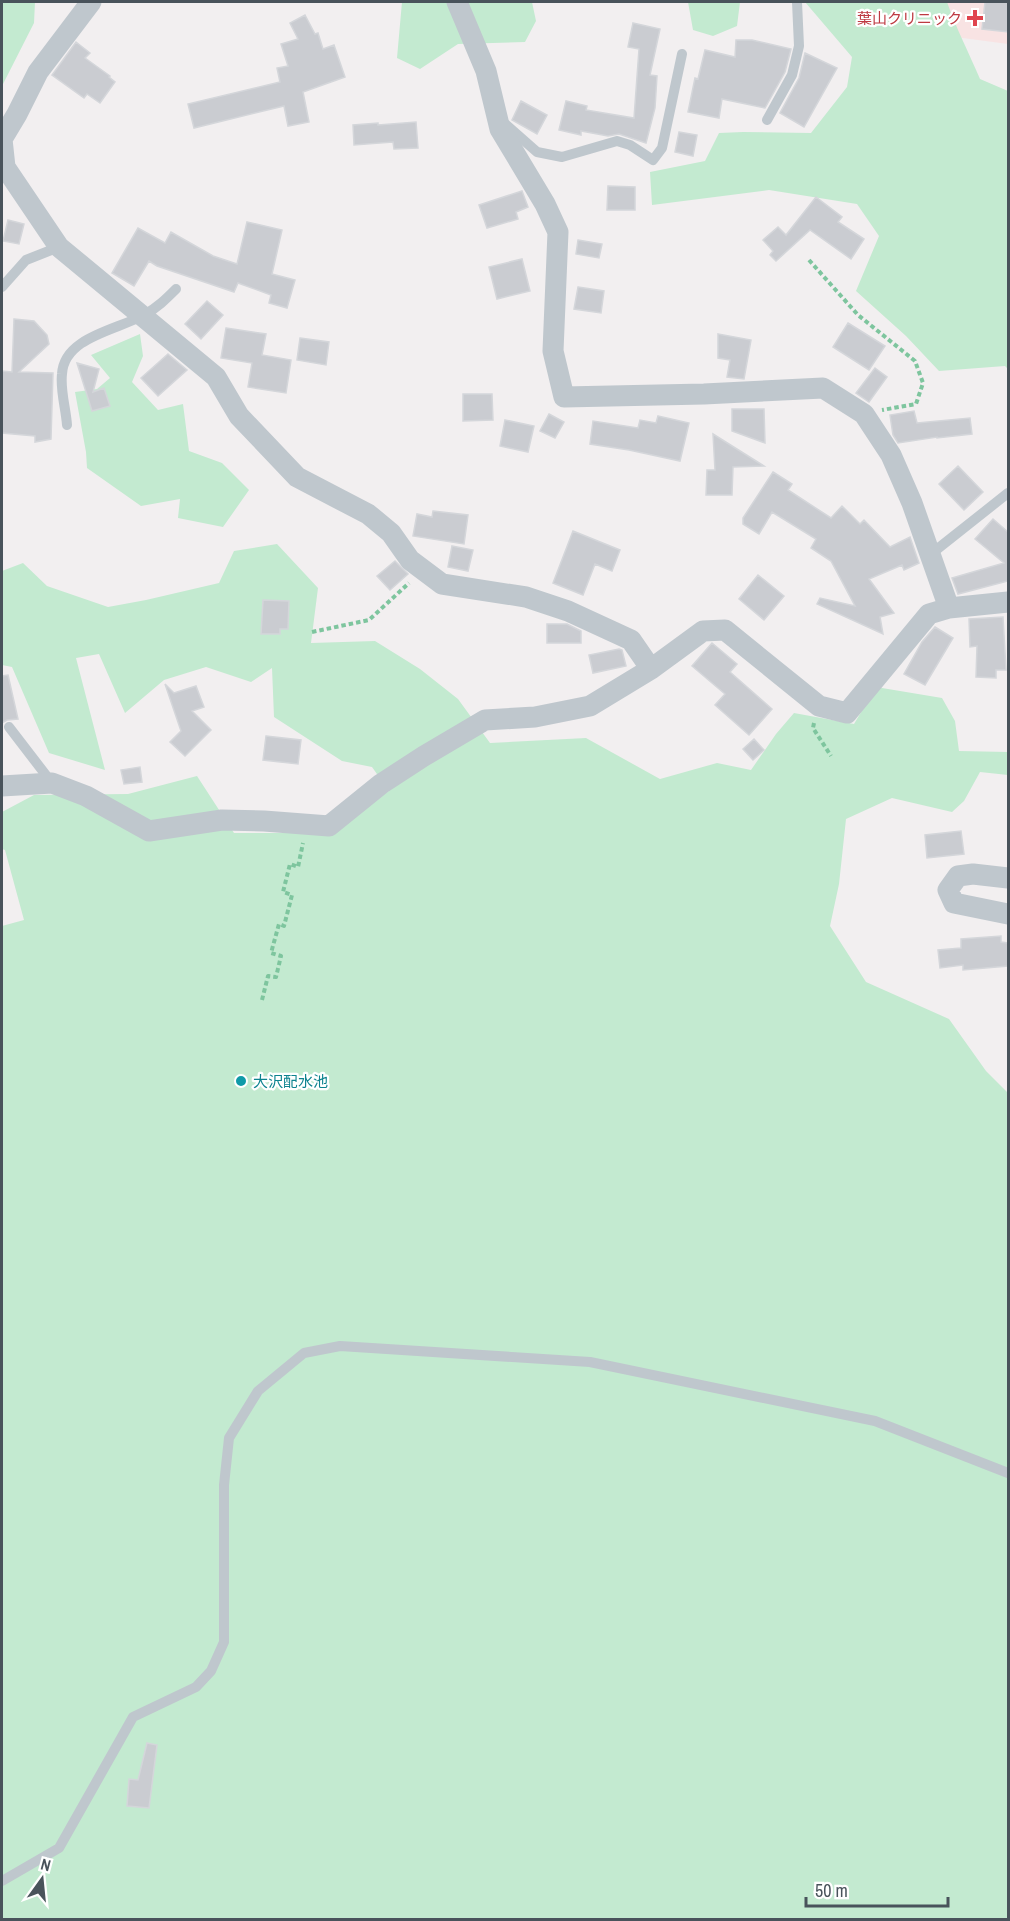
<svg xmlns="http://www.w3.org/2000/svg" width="1010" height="1921" font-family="'Archivo Narrow','Noto Sans JP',sans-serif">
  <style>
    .medical { fill: #f8e3e3 }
    .green { fill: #c3ead0 }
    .building { fill: #caccd1; stroke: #d4d6da; stroke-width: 1.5 }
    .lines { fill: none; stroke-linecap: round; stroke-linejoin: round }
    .path { stroke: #7ec59e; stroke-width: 4; stroke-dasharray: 4.5 3; stroke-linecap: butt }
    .lane { stroke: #bfc7cd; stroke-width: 10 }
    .street { stroke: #bfc7cd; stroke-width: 21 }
    .health-dot { fill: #e0444e; stroke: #fff; stroke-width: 2 }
    .culture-dot { fill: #0f9aa8; stroke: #fff; stroke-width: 2 }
    .labels { text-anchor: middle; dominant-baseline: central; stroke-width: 4.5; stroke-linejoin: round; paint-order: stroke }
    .health-label { font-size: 15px; fill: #be3a42; stroke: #fff; text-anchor: end }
    .culture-label { font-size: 15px; fill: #0d838f; stroke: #fff; text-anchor: start }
  </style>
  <rect width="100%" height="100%" fill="#f2eff0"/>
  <path class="medical" d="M944,2H1008V44L940,35Z"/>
  <path class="green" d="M2,2H35L34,23L2,86Z
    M402,2H532L536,21L525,42L458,44L420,69L397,58Z
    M688,2H740L737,26L713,36L693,30Z
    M805,2H947C956,28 969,53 980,79L1008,91V369L1005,366L939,371L906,336L856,291L879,236L857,204L769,190L652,205L650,172L705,161L719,133L743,132L811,133L847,87L852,57Z
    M140,334L143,356L132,382L158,410L183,404L189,451L222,463L249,490L223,527L178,518L180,499L141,506L87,468L86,452L75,392L97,389L110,378L91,355Z
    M277,544L318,588L311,643L375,641L420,669L458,699L490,743L586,738L660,779L717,763L751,770L776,734L794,713L854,724L876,687L942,698L955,721L959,751L1008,752V775L980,772L964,801L952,812L892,798L846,819L839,884L830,926L866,982L949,1019L986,1071L1008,1093V1919H2V926L24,920L5,850L2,849V812L34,795L128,794L197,776L234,833H327L389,791L372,767L342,761L274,717L272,668L251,682L206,667L164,680L125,713L99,654L76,658L105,770L49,753L12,667L2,665V571L23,563L47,586L108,607L146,600L219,583L234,551Z"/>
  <path class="building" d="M985,2H1008V32L982,29Z
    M305,15L315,34L318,33L323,49L334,45L345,77L303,92L309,122L288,126L284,106L194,128L188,104L280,82L277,68L288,66L281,44L298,39L290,23Z
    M633,23L660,29L650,75L657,76L655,108L646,143L619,134L608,136L581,131V135L559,130L566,101L587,106L586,110L634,118L639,49L628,47Z
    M736,40H752L791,49L785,72L765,108L722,99L719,118L688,112L695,78L698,79L705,50L735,57Z
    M76,42L90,53L85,58L110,76L109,77L115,82L100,103L87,94L84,98L52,75Z
    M805,53L837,68L804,127L780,113L799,78Z
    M521,101L547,115L537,134L512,120Z
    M416,122L418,148L394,149L393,142L354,145L353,125L378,123V125Z
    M679,132L697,135L693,156L675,152Z
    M608,186L635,187V210H607Z
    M522,191L528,207L516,212L518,219L487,228L479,205Z
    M816,197L842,217L838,222L864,239L851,259L810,230L776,261L770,255L773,251L763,240L778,227L786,235Z
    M8,220L24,224L19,244L3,241Z
    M247,222L282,230L272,274L295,280L287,308L269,303L271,295L238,283L234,292L157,266L149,261L134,286L112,273L138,228L165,243L171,232L213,256L237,264Z
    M578,240L602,244L599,258L576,254Z
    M522,259L530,291L497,299L489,267Z
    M578,287L604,291L601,313L574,309Z
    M207,301L223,315L201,339L185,324Z
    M14,319L34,321L47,335L49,344L19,372L53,373L51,439L35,442V436L2,433V371L12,372Z
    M848,323L885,346L869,370L833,347Z
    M226,328L266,334L262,355L291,360L286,393L248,387L252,363L221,358Z
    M718,334L751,340L744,379L727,377L730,360L718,358Z
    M300,338L329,342L326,365L297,360Z
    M168,354L187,370L158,396L141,378Z
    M77,363L99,369L93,392L104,388L110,406L92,411Z
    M875,368L887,377L869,402L856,393Z
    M463,394H492L493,420L463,421Z
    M732,409H764L765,443L732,431Z
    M914,411L917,423L970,418L972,434L937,438V437L898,443L893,435L890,415Z
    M549,414L564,422L555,438L540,431Z
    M658,416L689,423L680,461L629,450L590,444L593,421L638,428L640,420L656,423Z
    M505,420L534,426L528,452L500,446Z
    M713,434L764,466L733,467L732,495H706L707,470H715Z
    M958,466L983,492L964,510L939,484Z
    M773,472L792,484L788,490L831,518L842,506L860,524L864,520L890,547L910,537L919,563L904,570L902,565L869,579L894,613L880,617L883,634L817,604L820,598L855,606L831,561L811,548L816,539L772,512L759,534L743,524V518Z
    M433,511L468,515L464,544L413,536L417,514L432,517Z
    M993,519L1008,532V581L958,594L952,578L1004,563L975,539Z
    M573,531L620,550L612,571L595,564L583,595L553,583Z
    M452,546L473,550L468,571L448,567Z
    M395,561L408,574L390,590L377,576Z
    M758,575L784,596L764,620L739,599Z
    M263,600L289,601L288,629H280V634H261Z
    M1003,617L1006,670H996V678L976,677L977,646L970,647L969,619Z
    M547,624H567L581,631V643H547Z
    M935,627L953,638L925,685L904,674L922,642Z
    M712,643L737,664L730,672L772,709L749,735L715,705L725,694L692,666Z
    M619,649L622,650L626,666L593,673L589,655Z
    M8,675L18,719L7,720L2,723V676Z
    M165,684L174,693L196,686L204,707L192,711L211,730L185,756L170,742L181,731Z
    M266,736L301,740L298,764L263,760Z
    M754,739L764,750L753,760L743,749Z
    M140,767L142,782L124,784L121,770Z
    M961,831L964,854L927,858L925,835Z
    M1001,936V942L1008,943V966L963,970V965L940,968L938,950L961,948V939Z
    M147,1743L157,1745L149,1808L127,1806L129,1779L138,1780Z"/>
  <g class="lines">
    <path class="path" d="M809,260L858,315L915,361L923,383L916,404L882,410
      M312,632L369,620L409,583
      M814,723L813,728L831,756
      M262,1000L268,976L276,977L281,956L271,953L279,924L284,926L292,895L283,892L290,864L298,867L303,843"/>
    <path class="lane" d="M767,120L792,75L799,46L797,2
      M504,123L537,152L562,157L617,141L630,145L653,160L662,148L682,54
      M2,287L26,260L59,247
      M67,425C66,409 60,390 62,374C64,337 117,330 144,315C157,308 166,299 176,289
      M931,554L1008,493
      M9,727L52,783
      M2,1881L59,1848L133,1717L196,1687L211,1671L224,1642V1485L229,1438L258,1391L304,1353L340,1346L590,1362L875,1421L1008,1473"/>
    <path class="street" d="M91,2L38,72L17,114L2,139L5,167L59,247L216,377L239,416L297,477L368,514L391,533L410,560L442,584L526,597L568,611L631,640L651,669L703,631L725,630L819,706L847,713L929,614L949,608L1008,602
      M457,2L486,71L500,129L545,204L558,232L553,351L564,397L704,394L823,388L864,414L891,455L912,503L949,608
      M2,786L52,783L86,796L149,831L222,820L264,821L329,826L381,784L424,756L485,720L535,717L590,706L651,669
      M1008,878L973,874L958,876L948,890L954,903L1008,914"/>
  </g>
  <path class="health-dot" d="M972 9h6v6h6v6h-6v6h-6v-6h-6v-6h6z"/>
  <circle class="culture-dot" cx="241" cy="1081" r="6"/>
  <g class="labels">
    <g class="health-label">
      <text x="962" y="18">葉山クリニック</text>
    </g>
    <g class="culture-label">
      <text x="253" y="1081">大沢配水池</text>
    </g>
  </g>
  <rect width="1010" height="1921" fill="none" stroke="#49535b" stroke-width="6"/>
  <g transform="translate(42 1879) rotate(15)" stroke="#ffffff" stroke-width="4.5" paint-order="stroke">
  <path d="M0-4.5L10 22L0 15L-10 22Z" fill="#49535b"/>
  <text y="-9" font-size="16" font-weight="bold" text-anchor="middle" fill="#49535b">N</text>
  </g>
  <path d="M806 1897v9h142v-9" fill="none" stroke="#49535b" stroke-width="3"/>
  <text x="815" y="1897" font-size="18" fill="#49535b" stroke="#ffffff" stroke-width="4.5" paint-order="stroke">50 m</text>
</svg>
